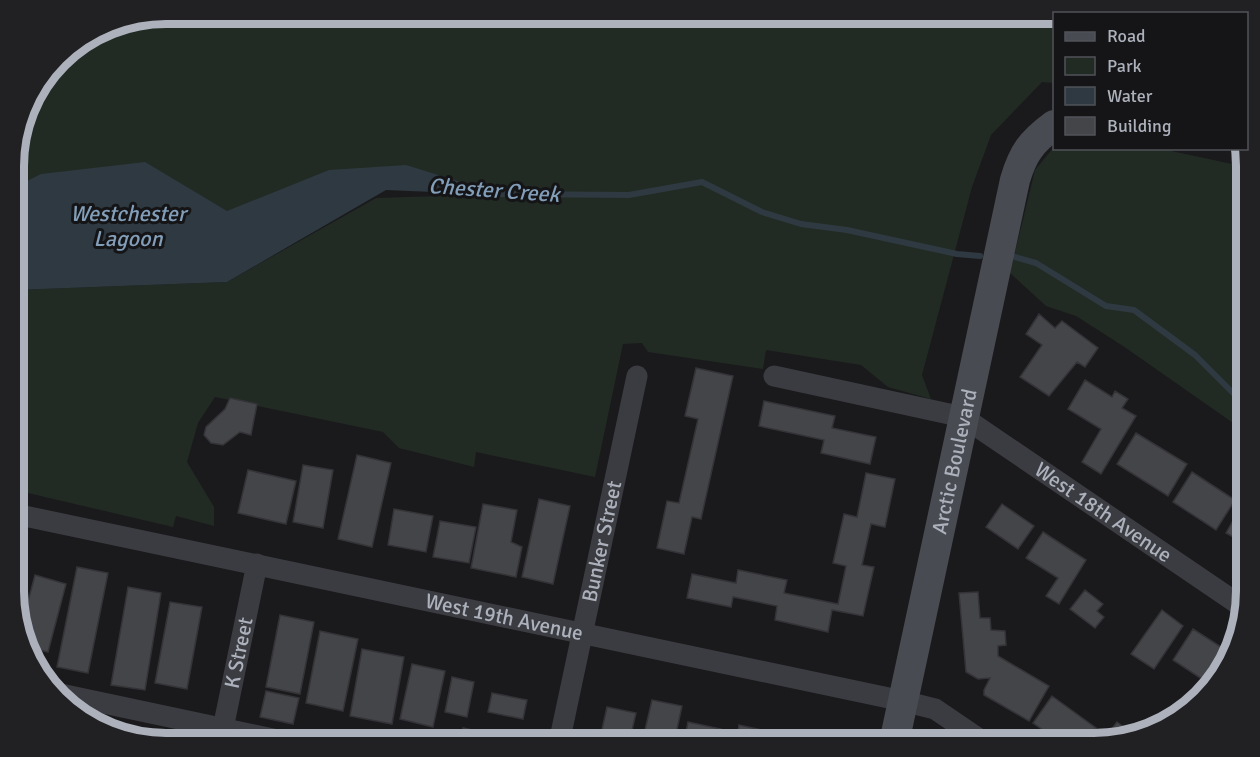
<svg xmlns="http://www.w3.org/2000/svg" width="1260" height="757" font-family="Signika,sans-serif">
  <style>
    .green { fill: #212b23 }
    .water { fill: #2f3941 }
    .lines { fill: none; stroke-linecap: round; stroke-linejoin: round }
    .stream { stroke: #2f3941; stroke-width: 6 }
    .building { fill: #444549; stroke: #343438; stroke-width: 1.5 }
    .minor { stroke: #3b3c41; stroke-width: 21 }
    .secondary { stroke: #484b52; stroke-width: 30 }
    .labels { text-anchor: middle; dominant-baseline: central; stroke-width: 6; stroke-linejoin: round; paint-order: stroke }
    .street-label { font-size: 21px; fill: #acb1bc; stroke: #151517 }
    .water-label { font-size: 22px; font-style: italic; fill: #829eb8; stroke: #151517 }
    .rim { fill: none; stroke: #acb1bc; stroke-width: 8 }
  </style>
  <rect width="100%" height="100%" fill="#1a1a1c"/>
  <path class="green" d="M166,14H1054V83L1042,82L991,135L972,187L922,375L931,399L888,387L861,365L766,350L763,369L648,352L642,343L623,344L595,477L476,452L474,467L399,448L383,432L215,397L198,423L187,462L214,507V526L176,516L173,527L15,490V290L227,282L376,198L472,195L424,180L208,220L15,187V146L29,98L65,52L108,25Z
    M1054,147L1162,149L1246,167V432L1123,346L1076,316L1046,306L1010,273L1035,170Z"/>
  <path class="water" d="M145,162L227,211L329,170L406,165L503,195L386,190L227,282L15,290V187L41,174Z"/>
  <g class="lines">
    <path class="stream" d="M496,194L629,195L702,182L762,212L801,224L847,230L957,254L980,256
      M1015,257L1036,263L1106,306L1134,310L1195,355L1246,406"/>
  </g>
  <path class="building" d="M1039,314L1055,328L1062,321L1098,348L1085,367L1077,362L1049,396L1020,377L1042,345L1026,334Z
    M696,368L733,376L701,519L692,517L684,554L657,548L667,501L679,503L698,419L685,416Z
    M1085,380L1112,397L1115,391L1128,399L1122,408L1136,416L1101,474L1082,462L1101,429L1068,409Z
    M230,398L257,404L251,435L240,432L223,445L211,443L204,435L206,427L225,409Z
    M764,401L835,416L832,428L876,437L870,464L821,453L824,440L759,426Z
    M1136,433L1187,464L1168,496L1117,464Z
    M357,455L391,463L372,547L338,539Z
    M303,465L333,470L323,528L293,522Z
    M248,470L296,481L286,524L238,513Z
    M1192,472L1235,500L1216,530L1173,502Z
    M866,473L895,479L885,527L871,524L862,565L874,567L863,616L832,610L828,632L775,620L777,606L733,597L731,607L687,598L692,574L736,583L738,570L787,580L784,593L838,604L846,566L833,563L844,514L857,517Z
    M1246,498V544L1226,533Z
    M539,499L570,506L553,584L522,577Z
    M483,504L517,510L511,542L522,547L516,577L471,568Z
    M1002,504L1034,526L1018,549L986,527Z
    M394,509L433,516L426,552L388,545Z
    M440,521L476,527L469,563L433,557Z
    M1043,532L1086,560L1059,604L1046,596L1058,578L1026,558Z
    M77,567L108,573L88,673L57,667Z
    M35,575L66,584L48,652L28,647L21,628Z
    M128,587L161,593L145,690L111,685Z
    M1085,590L1103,604L1097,611L1104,617L1095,628L1070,609Z
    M978,592L980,618H990L991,630L1005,631L1006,645L998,646V656L1049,686L1029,721L984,695V690L990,678L978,679L966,672L959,593Z
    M170,602L202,607L187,689L155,683Z
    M1162,610L1183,626L1154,669L1131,654Z
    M280,615L314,622L300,694L266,687Z
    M1193,629L1229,652L1222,674L1211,685L1173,660Z
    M320,631L358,639L343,711L306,703Z
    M362,649L404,657L392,724L350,716Z
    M412,664L445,671L433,727L400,719Z
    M452,677L474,682L467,717L445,712Z
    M266,691L299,698L293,724L260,717Z
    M492,693L527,700L523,719L488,712Z
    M1052,696L1096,728L1086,743H1062L1033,723Z
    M652,700L682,706L674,743H642Z
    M607,707L636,713L629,743H599Z
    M88,718L120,727L119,729L87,720Z
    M688,722L721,729L719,743H684Z
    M1117,722L1133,734L1109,742L1105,738Z
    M739,725L762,730L759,743H736Z
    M463,728L482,732L479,743H460Z
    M785,737L810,743H783Z"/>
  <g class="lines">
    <g class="minor">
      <path id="s1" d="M774,376L963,417L1244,608"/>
      <path id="s2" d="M15,514L903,701L935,709L985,743"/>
      <path d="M56,693L292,743"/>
      <path id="s3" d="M220,743L257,564"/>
      <path id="s4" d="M559,743L637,376"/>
    </g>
    <path class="secondary" id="s5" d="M894,743L1015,180C1023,153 1031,142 1054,125"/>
  </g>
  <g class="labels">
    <g class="street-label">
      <text stroke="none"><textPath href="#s5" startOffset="288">Arctic Boulevard</textPath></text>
      <text stroke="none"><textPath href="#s1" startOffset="363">West 18th Avenue</textPath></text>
      <text stroke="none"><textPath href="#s4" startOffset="206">Bunker Street</textPath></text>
      <text stroke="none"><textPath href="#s2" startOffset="500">West 19th Avenue</textPath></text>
      <text stroke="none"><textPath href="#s3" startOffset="92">K Street</textPath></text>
    </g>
    <g class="water-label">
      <text transform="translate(494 190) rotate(4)">Chester Creek</text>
      <text x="128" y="213">Westchester<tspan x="128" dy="25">Lagoon</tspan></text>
    </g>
  </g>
  <path d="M0 0H1260V757H0ZM166 24H1094A142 142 0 0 1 1236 166V591A142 142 0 0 1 1094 733H166A142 142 0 0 1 24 591V166A142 142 0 0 1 166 24Z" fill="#212124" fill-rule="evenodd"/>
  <path class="rim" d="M166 24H1094A142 142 0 0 1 1236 166V591A142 142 0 0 1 1094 733H166A142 142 0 0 1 24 591V166A142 142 0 0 1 166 24Z"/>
  <rect x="1053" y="12" width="195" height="138" fill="#151517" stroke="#515359" stroke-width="1.5"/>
  <rect x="1065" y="32" width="30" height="9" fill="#484b52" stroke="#515359" stroke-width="1.5"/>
  <text x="1107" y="42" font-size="18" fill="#acb1bc">Road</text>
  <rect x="1065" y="57" width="30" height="18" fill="#212b23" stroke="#515359" stroke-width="1.5"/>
  <text x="1107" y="72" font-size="18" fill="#acb1bc">Park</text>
  <rect x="1065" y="87" width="30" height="18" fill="#2f3941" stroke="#515359" stroke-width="1.5"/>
  <text x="1107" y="102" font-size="18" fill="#acb1bc">Water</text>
  <rect x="1065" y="117" width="30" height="18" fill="#444549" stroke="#515359" stroke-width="1.5"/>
  <text x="1107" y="132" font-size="18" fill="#acb1bc">Building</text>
</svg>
